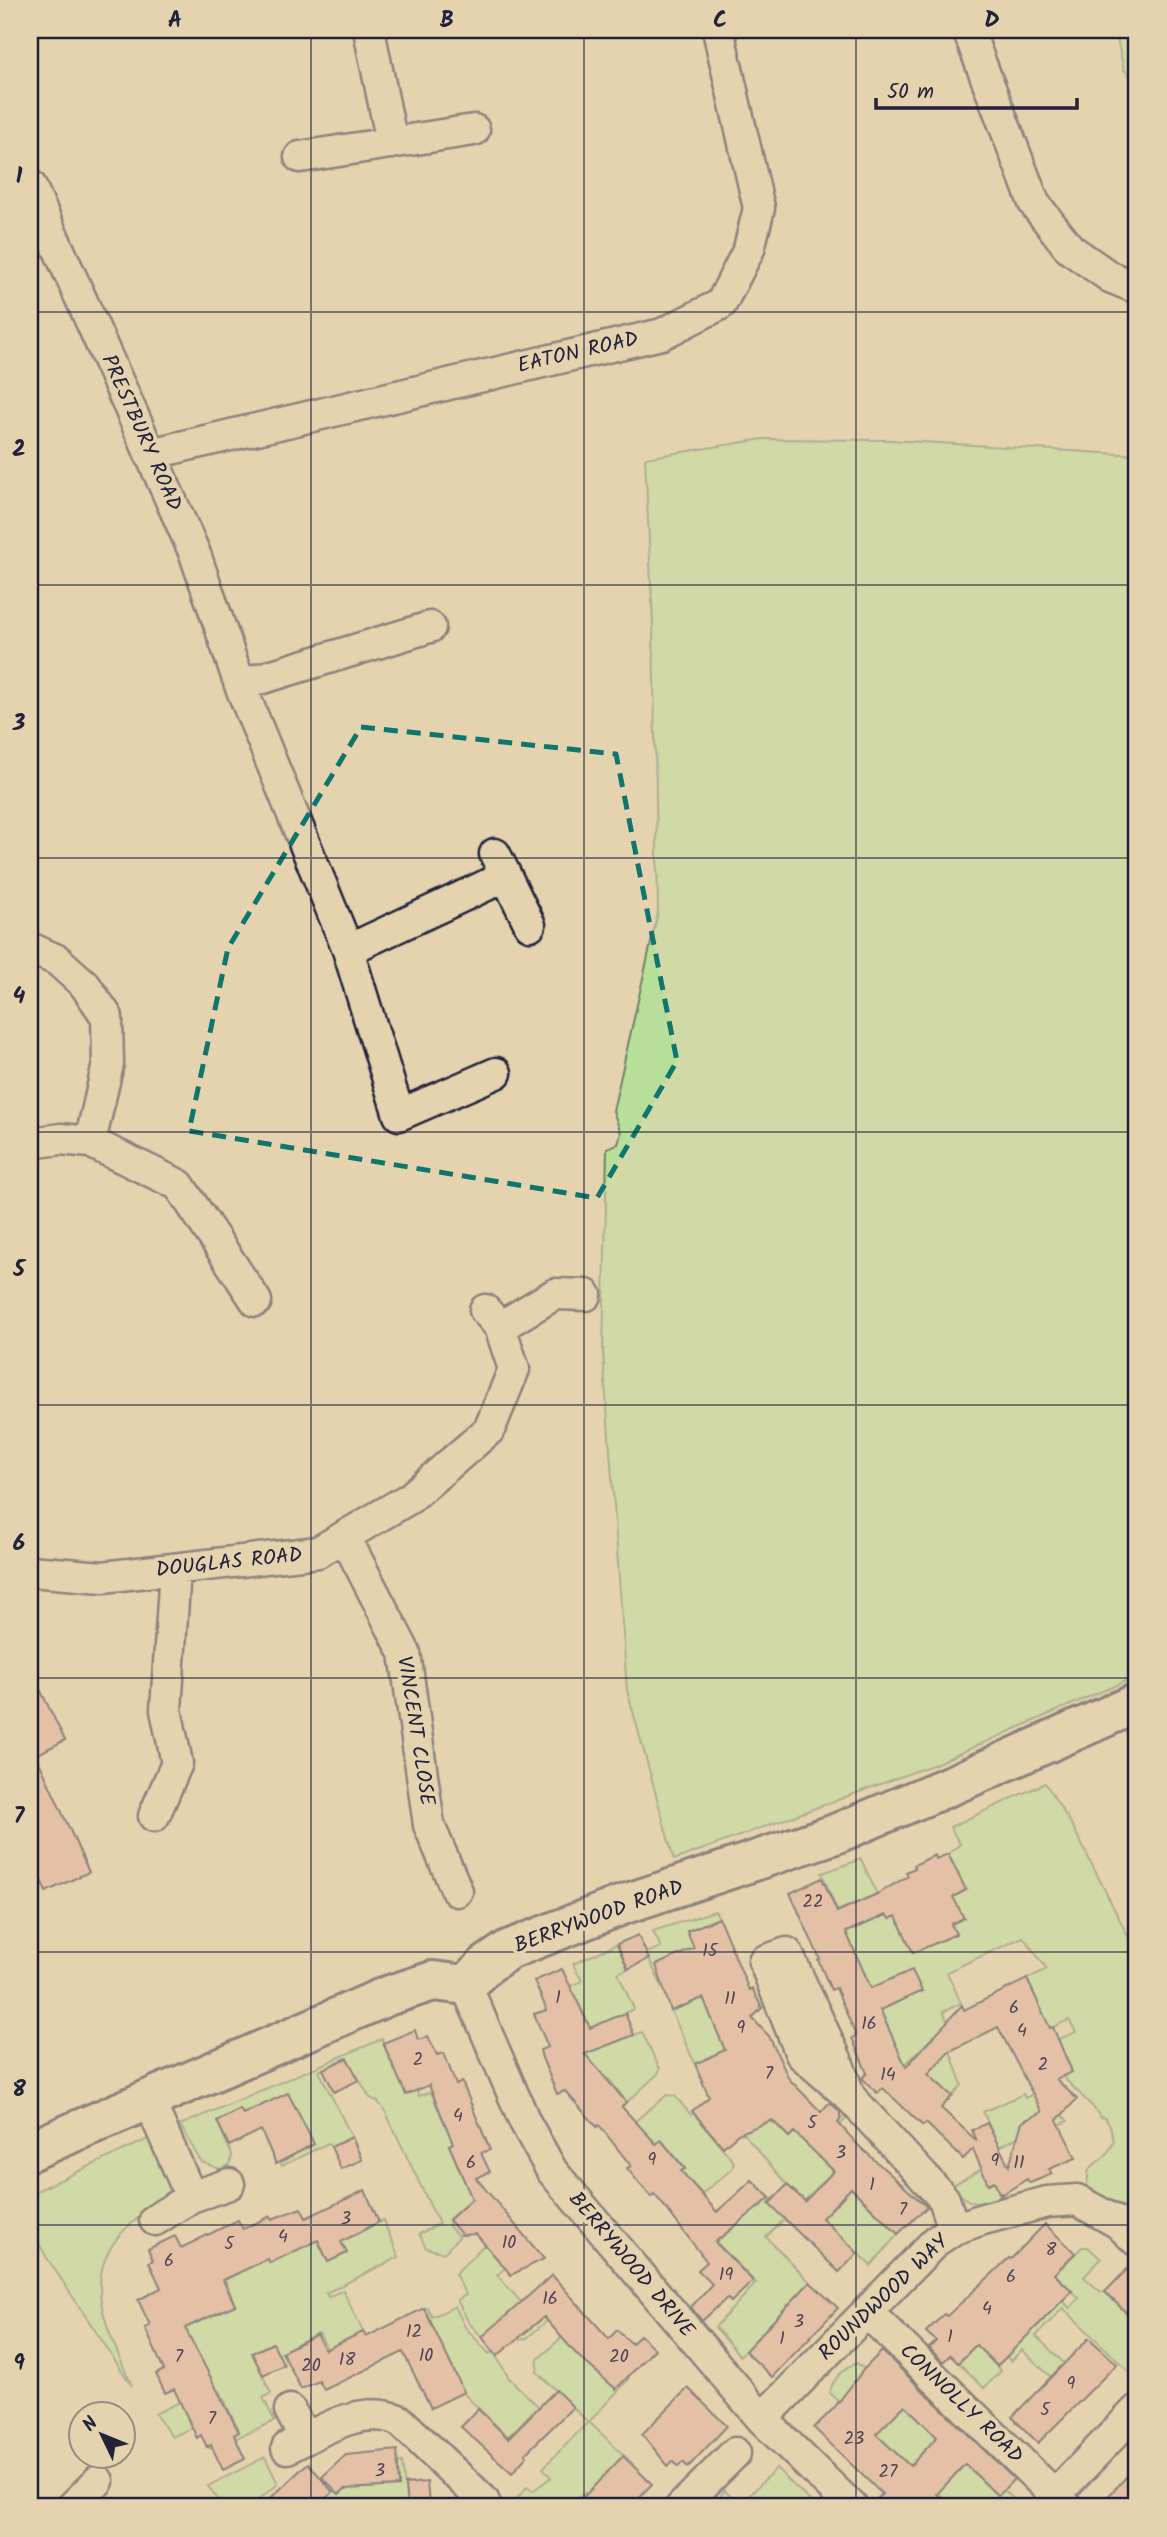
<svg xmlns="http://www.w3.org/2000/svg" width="1167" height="2537" font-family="Kalam,sans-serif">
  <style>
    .green { fill: #b8df9a; stroke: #6d806a; stroke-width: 2 }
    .building { fill: #e3ac9a; stroke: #22223b; stroke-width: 2; fill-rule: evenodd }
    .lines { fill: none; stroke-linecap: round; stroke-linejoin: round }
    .minor-casing { stroke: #22223b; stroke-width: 35 }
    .tertiary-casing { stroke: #22223b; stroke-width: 44 }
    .minor { stroke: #e5d3b0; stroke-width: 30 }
    .tertiary { stroke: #e5d3b0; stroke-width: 38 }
    .marked { fill: none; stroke: #0f766e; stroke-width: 5; stroke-dasharray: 14 9; stroke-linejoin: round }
    .grid { fill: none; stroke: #22223b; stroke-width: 2; stroke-opacity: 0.55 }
    .labels { text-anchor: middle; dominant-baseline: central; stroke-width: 7; stroke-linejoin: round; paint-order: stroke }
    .number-label { font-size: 18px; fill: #524453 }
    .street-label { font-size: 21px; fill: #22223b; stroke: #e5d3b0 }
    .neatline { fill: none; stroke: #22223b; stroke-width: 2.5 }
    .grid-label { font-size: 23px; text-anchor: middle; font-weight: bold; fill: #22223b }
  </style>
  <rect width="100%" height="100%" fill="#e5d3b0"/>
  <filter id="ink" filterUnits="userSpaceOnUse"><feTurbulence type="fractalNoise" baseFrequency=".0143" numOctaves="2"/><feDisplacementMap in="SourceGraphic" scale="14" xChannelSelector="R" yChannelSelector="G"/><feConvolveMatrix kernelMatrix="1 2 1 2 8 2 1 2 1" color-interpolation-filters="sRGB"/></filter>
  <g filter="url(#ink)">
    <path class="green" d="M1115,30H1137V81L1124,70Z
      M763,439L890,440L1137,455V1676L935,1764L674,1860L627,1690L603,1353L607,1148L618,1144L621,1133L613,1111L658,912L653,625L645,458Z
      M1045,1783L1073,1827L1137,1954V2225L1092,2195L1087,2185L1089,2169L1106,2155L1114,2142L1110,2126L1105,2118L1100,2117L1092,2106L1062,2076L1072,2072L1063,2049L1054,2041L1076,2032L1069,2020L1049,2029L1027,1979L1047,1969L1023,1937L947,1972L961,2003L943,2012L952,2029L950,2051L962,2085L952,2096L939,2084L922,2080L949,2051L934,2036L906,2064L891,2049L894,2041L881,2010L922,1991L871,1989L846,1933L886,1915L904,1912L899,1920L913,1953L955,1934L951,1924L963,1918L953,1897L966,1890L948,1854L960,1844L950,1827Z
      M861,1859L877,1894L837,1911L822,1873Z
      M715,1911L719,1918L687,1931L694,1948L683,1978L662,1987L646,1953L661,1947L653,1931Z
      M617,1944L628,1969L618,1973L634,2009L602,2023L610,2044L642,2032L660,2069L658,2074L627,2102L609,2079L590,2087L572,2034L587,2022L570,1986L582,1981L573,1964Z
      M702,1995L720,2038L738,2045L695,2064L671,2011L694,2002Z
      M382,2039L394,2069L405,2066L419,2096L431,2092L450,2136L456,2142L449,2145L469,2192L474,2197L449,2219V2226L457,2235H461L444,2253L426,2248L419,2234L439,2224L385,2111L377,2101L370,2098L347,2059L319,2071L352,2137L331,2147L328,2143L282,2166L280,2162L314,2144L288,2093L243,2114L240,2109L217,2121L232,2155L230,2165L220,2169L201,2162L180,2125Z
      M729,2076L738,2110L747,2130L771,2121L773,2124L802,2094L805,2096L786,2115L780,2128L789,2137L799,2127L817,2144L844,2116L846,2119L840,2125L844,2129L818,2156L833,2171L810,2196L828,2213L851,2188L898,2234L871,2266L787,2185L705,2088Z
      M1059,2082L1053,2118L1062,2115L1068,2121L1041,2134L1018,2137L999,2147L983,2112L1023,2094L1025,2098Z
      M667,2095L675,2096L691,2115L694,2113L734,2162L732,2169L702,2194L681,2171L685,2168L662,2141L656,2144L635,2121Z
      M152,2137C158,2151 172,2172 170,2187C167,2204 143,2213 132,2223C113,2239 101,2259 100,2284C99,2318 119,2355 132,2386L47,2258L32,2231L30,2222V2194Z
      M982,2169L988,2184L994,2181L1003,2200C981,2206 965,2206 953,2185Z
      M741,2191L758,2209L770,2198L787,2217L766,2237L810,2282L740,2356L715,2327L756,2283L716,2242L732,2229L717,2211Z
      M383,2220L399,2257L326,2293L328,2297L343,2290L363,2332L327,2349L319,2333L278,2354L272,2343L252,2353L271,2393L263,2398L275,2421L212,2449L207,2447L239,2432L220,2391L188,2407L193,2418L188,2420L191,2428L172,2437L155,2414L180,2402L203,2363L160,2289L166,2285L213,2315L235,2305L225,2280L240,2272L235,2261L248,2228L252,2224L270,2263L317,2240L328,2262L347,2253L340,2241Z
      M485,2244L505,2268L497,2275L521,2302L527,2298L547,2321L527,2338L516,2340L500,2322L482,2337L469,2323L457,2300L466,2295L455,2274Z
      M1082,2247H1088L1101,2259L1084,2277L1101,2292H1105L1137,2324V2379L1063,2308L1036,2336L1065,2364L1051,2377L1022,2350L1011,2361L983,2334L1004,2313L1027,2336L1044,2320L1037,2277L1070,2308L1079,2298L1055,2274Z
      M455,2306L465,2327L489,2354L493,2351L509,2378L541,2409L536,2414L533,2411L510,2435L507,2436L464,2394L439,2340L417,2312L427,2307L432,2317Z
      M562,2337L619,2370L629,2379L589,2422L633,2464L626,2471L592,2488L602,2507H593L585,2493L565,2504L567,2507H509L527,2487L533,2491L551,2477L543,2468L588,2422L537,2372L538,2359Z
      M976,2344L1001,2371L984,2388L959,2363Z
      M857,2363L896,2398L917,2380L932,2395L914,2414L937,2437L956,2419L982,2445L965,2464L998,2496L1004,2490L1022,2507H951L913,2464L910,2466L830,2393C831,2381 845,2366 857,2363Z
      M265,2457L278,2484L257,2501L261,2507H224L208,2486Z
      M402,2462L407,2506L429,2505L431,2507H311L316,2502L318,2505L335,2490L339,2494L355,2479L363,2488L399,2486L397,2463Z
      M776,2468L816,2507H720L719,2500L724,2490L740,2505Z"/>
    <path class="building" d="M30,1669L65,1740L36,1755L89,1872L46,1892L30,1853Z
      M948,1854L966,1890L953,1897L964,1918L951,1924L956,1934L913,1953L896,1916L890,1919L886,1915L846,1932L871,1988L912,1970L922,1991L880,2010L906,2067L962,2005L964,2010L1027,1979L1050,2028L1053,2027L1072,2072L1056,2079L1077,2099L1057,2120L1076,2158L1049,2169L1052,2174L1030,2183L1027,2179L1000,2196L1001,2193H999L994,2181L988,2184L973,2149L963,2159L926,2123L923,2126L883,2088L877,2093L862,2078L867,2073L852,2038L856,2036L836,1988L831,1990L818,1960L820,1959L790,1893L822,1878L837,1912L877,1894L908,1876L906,1872L915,1868L914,1865L935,1855L936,1859ZM998,2027L1042,2112L1022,2122L1009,2166L987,2123L972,2130L977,2141L941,2108L952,2096L928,2074L948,2052Z
      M719,1918L749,1990L752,1988L762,2008L752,2018L769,2036L789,2079L821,2112L830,2102L840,2112V2120L838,2123L860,2147L927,2207L898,2234L851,2188L822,2218L858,2253L839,2272L769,2204L787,2185L805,2201L834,2171L794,2132L789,2137L772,2120L738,2134L723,2147L692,2111L709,2097L695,2064L725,2050L703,1998L671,2011L656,1965L694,1948L687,1931Z
      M638,1935L649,1959L628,1969L617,1944Z
      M562,1969L590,2028L625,2013L634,2035L585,2054L626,2102L622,2107L656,2144L661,2140L685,2169L681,2171L717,2212L752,2180L770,2198L715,2242L753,2281L731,2302L727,2298L702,2321L691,2307L712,2284L698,2270L707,2262L665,2207L654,2194L651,2197L639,2183L627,2168L631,2166L599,2125L597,2127L565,2091L557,2094L542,2058L540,2050L548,2047L534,2014L547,2010L534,1981Z
      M415,2030L418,2040L428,2036L437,2055L444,2053L456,2085L462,2082L490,2150L481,2153L490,2172L476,2178L544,2259L511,2275L476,2234L462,2235L449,2220L472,2199L449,2145L453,2143L429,2085L406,2095L383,2043Z
      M347,2058L359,2080L334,2092L323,2069Z
      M288,2093L314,2144L276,2164L261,2130L229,2146L217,2121L240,2109L243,2114Z
      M352,2137L362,2160L341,2169L331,2147Z
      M365,2190L379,2222L341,2242L347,2253L328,2262L318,2240L270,2263L268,2259L223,2280L235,2305L185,2328L239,2432L234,2435L245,2459L223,2470L211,2445L207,2447L201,2435L197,2438L174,2389L165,2393L156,2374L164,2370L145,2328L150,2325L138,2300L161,2288L149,2262L153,2260L148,2249L175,2236L181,2248L238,2220L243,2229L270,2216L272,2219L301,2208L306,2218Z
      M1045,2224L1075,2253L1054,2274L1072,2291L997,2366L976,2345L958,2363L950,2355L943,2362L929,2348L936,2341L926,2332L944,2314L947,2316L1009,2258L1011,2259Z
      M1137,2259V2323L1105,2292Z
      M552,2275L609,2339L617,2330L632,2344L640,2335L655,2349L616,2389L577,2355L544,2317L497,2356L482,2337Z
      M810,2282L838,2308L772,2377L745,2351Z
      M424,2308L464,2392L431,2408L403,2352L324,2390L319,2381L301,2389L282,2352L317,2334L325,2350L363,2332L366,2337Z
      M1089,2338L1117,2364L1038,2443L1012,2417Z
      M273,2343L284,2365L263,2375L252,2353Z
      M882,2351L1014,2479L998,2496L965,2464L937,2494L951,2507H870L882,2494L814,2428L834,2408L864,2369ZM905,2405L937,2437L910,2466L876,2434Z
      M688,2388L727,2426L688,2467L683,2462L678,2467L673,2461L668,2466L642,2434Z
      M556,2390L573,2407L525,2454L527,2456L512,2473L461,2427L478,2409L508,2438Z
      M397,2450L399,2486L345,2489L339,2494L322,2477L346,2455Z
      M623,2456L652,2484L630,2507H574Z
      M308,2463L333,2492L316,2507H261Z
      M1137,2465V2507H1098L1117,2487Z
      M427,2482L429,2505L407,2507L405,2484Z"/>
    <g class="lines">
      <g class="minor-casing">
        <path id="minor" d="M369,30L392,143
          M968,30L1034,203L1070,249L1110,277L1137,288
          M300,157L474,130
          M30,185L195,554L240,685L348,950L399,1115L496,1073
          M150,454L662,334L721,304L749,249L759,208L718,30
          M240,685L430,627
          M495,854L506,876
          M30,948L57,960L85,985L107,1017L108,1064L90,1142
          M348,950L506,876L530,925
          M30,1143L61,1139L90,1142L179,1185L256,1301
          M500,1327L555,1294L586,1295
          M345,1537L405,1653L429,1825L457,1891
          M30,1571L103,1577L318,1552L410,1498L489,1430L514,1369L500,1327L485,1310
          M154,1816L177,1763L166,1710L175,1569
          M466,1985L525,2122L552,2171L762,2419L852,2507
          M850,2097L836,2059L787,1953L764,1961L801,2054L850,2097L944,2199L954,2229
          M148,2098L191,2197
          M155,2220L191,2197L229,2184
          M867,2312L1067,2507
          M290,2410L305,2439
          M762,2419L936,2241L954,2229L983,2219L1047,2202L1077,2200L1118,2223L1137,2241
          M287,2448C321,2431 361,2404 399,2420L483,2500L486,2507
          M1055,2495L1137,2410
          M72,2507L98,2481
          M681,2507L735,2453"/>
      </g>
      <g class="tertiary-casing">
        <path id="tertiary" d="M30,2151L387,1996L433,1981L466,1985L485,1966L508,1950L622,1905L835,1834L961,1781L1137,1703"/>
      </g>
      <use href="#minor" class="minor"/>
      <use href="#tertiary" class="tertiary"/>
    </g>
  </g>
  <path d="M0 0H1167V2537H0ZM361,727L616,754L677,1061L597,1198L189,1131L228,948Z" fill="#e5d3b0" fill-opacity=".55" fill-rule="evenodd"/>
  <path class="marked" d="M361,727L616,754L677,1061L597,1198L189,1131L228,948Z"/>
  <path class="grid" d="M311,30V2507M584,30V2507M856,30V2507M30,312H1137M30,585H1137M30,858H1137M30,1132H1137M30,1405H1137M30,1678H1137M30,1952H1137M30,2225H1137"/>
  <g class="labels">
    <g class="number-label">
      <text x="813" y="1902">22</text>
      <text x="710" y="1951">15</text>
      <text x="558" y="1998">1</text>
      <text x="730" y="1999">11</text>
      <text x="1014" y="2008">6</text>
      <text x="869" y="2024">16</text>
      <text x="741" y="2028">9</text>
      <text x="1022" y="2031">4</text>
      <text x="418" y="2060">2</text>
      <text x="1043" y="2065">2</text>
      <text x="769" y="2074">7</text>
      <text x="888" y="2075">14</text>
      <text x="458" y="2116">4</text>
      <text x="812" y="2123">5</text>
      <text x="841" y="2153">3</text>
      <text x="652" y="2160">9</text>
      <text x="995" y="2161">9</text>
      <text x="471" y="2163">6</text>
      <text x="1019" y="2163">11</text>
      <text x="872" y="2185">1</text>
      <text x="903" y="2210">7</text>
      <text x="346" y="2219">3</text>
      <text x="283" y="2237">4</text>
      <text x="509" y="2243">10</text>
      <text x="229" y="2244">5</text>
      <text x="1051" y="2250">8</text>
      <text x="169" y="2261">6</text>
      <text x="726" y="2275">19</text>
      <text x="1011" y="2277">6</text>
      <text x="550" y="2299">16</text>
      <text x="987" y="2309">4</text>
      <text x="799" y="2322">3</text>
      <text x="414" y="2332">12</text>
      <text x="950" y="2337">1</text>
      <text x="782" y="2339">1</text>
      <text x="426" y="2356">10</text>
      <text x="179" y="2357">7</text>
      <text x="619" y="2357">20</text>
      <text x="347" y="2360">18</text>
      <text x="311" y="2366">20</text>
      <text x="1071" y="2384">9</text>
      <text x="1045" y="2410">5</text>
      <text x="212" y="2419">7</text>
      <text x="854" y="2439">23</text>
      <text x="380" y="2471">3</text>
      <text x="888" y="2472">27</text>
    </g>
    <g class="street-label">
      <text transform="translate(578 353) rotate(-13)">EATON ROAD</text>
      <text transform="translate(141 433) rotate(66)">PRESTBURY ROAD</text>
      <text transform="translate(229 1563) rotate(-6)">DOUGLAS ROAD</text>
      <text transform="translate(415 1731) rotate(81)">VINCENT CLOSE</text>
      <text transform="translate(599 1917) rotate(-20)">BERRYWOOD ROAD</text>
      <text transform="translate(631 2265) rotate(50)">BERRYWOOD DRIVE</text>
      <text transform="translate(884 2298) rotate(-44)">ROUNDWOOD WAY</text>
      <text transform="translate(961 2404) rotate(44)">CONNOLLY ROAD</text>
    </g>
  </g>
  <rect width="1167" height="2537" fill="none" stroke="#e5d3b0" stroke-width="77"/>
  <g transform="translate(102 2435) rotate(313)"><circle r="33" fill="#e5d3b0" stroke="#978c81" stroke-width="2"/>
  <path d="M0-5L12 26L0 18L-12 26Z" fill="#22223b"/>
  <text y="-10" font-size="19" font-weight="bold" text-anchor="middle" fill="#22223b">N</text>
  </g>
  <path d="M876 98v10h201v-10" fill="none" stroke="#22223b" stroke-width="3.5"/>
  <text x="887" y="98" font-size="21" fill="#22223b" stroke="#e5d3b0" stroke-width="5" paint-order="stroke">50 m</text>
  <rect x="38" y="38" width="1090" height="2460" class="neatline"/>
  <g class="grid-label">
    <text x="175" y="27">A</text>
    <text x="447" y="27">B</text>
    <text x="720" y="27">C</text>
    <text x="992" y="27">D</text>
    <text x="19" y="183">1</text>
    <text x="19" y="456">2</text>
    <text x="19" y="730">3</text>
    <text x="19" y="1003">4</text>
    <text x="19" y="1276">5</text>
    <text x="19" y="1550">6</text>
    <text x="19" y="1823">7</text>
    <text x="19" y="2096">8</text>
    <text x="19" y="2370">9</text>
  </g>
</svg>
